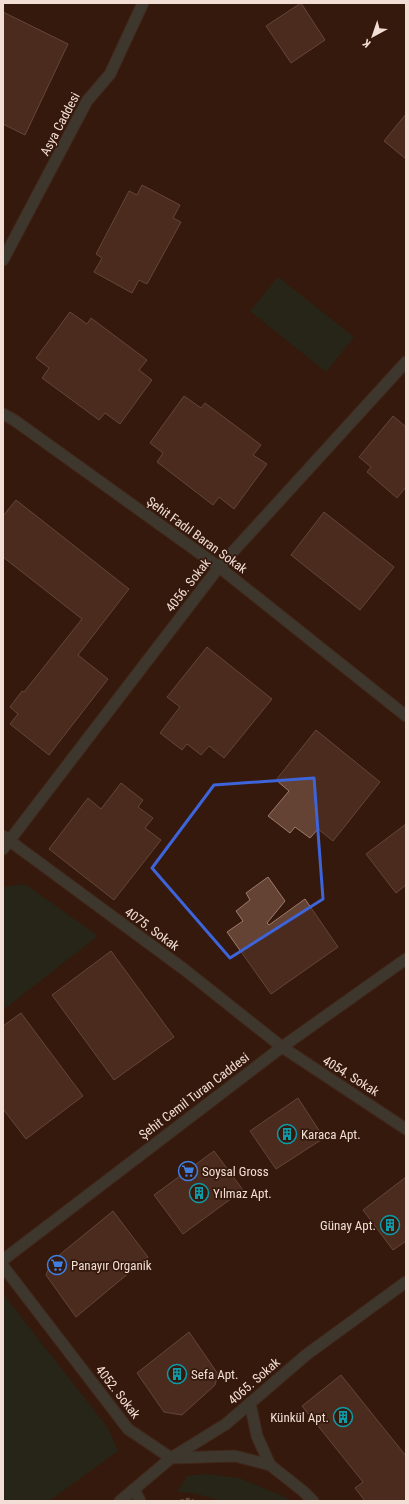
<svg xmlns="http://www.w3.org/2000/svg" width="409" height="1504" font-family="'Roboto Condensed',sans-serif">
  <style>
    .green { fill: #143425 }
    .building { fill: #644234; stroke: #9e7b6b }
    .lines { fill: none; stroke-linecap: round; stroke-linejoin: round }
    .minor-casing { stroke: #4f3529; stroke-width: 13 }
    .tertiary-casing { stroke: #4f3529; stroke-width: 13 }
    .path { stroke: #978075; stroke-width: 2.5; stroke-dasharray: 4 2; stroke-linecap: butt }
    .minor { stroke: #4b5b55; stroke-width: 11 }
    .tertiary { stroke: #4b5b55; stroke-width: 11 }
    .marked { fill: none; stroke: #3d64d8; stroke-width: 3; stroke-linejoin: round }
    .labels { text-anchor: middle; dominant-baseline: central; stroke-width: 3.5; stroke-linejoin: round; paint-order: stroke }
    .street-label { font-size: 13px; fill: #f2ded5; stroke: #35190d }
    .poi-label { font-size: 13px; fill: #f2ded5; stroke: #35190d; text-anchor: start }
  </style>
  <rect width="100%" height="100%" fill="#35190d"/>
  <path class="green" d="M278,277L354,337L326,372L250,311Z
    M25,884L98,936L3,1010V887Z
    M3,1294L108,1428L118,1451L49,1501L3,1500Z
    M206,1474L239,1478L283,1496L290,1501H222L193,1493L177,1492L187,1476Z"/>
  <path class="building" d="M301,3L325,40L291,63L266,26Z
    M3,12L68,44L25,135L3,124Z
    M406,114V159L384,141Z
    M142,185L180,205L173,218L181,222L147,284L139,280L132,293L94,272L102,258L96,254L129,191L137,195Z
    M70,312L87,324L91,318L147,360L139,370L152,380L120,424L105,413L99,420L42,378L49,368L36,358Z
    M184,396L201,408L205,403L261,445L253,455L267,464L234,509L219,497L213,505L157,462L163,453L150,443Z
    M393,416L406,427V487L397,498L367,472L371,467L359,457Z
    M16,500L129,589L78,655L108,679L49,755L10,724L18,714L10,707L22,691L24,692L82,619L3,557V516Z
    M324,512L394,567L360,610L291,555Z
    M207,647L272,699L224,758L209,746L201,755L187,744L182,750L160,733L180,707L167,697Z
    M316,730L380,782L333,841L318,829L310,838L295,827L290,833L268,816L289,791L276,780Z
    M121,783L143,800L138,807L153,818L145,828L161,840L114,900L49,849L88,798L101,809Z
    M406,824V885L396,893L366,854Z
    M268,877L285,901L267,923L269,925L305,899L338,947L271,994L227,932L243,921L236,911L250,900L246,893Z
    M111,951L174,1037L114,1080L52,995Z
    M21,1013L83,1096L26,1139L3,1109V1026Z
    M298,1098L324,1138L276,1169L250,1131Z
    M214,1151L243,1190L183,1234L154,1195Z
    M406,1177V1241L393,1250L363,1210Z
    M113,1211L148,1257L76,1317L46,1275L52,1261Z
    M189,1332L218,1374L215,1385L182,1415L164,1412L137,1373Z
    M341,1375L406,1456V1501H365L355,1488L363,1482L302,1406Z"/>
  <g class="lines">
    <g class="minor-casing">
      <path id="minor" d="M3,414L14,420L219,567L406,716
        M3,836L185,970L282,1047L406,1129
        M3,849L219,567L406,362
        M3,1266L128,1429L171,1458L235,1456L270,1465L303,1491L313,1501
        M250,1403L257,1436L270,1465
        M134,1489L140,1501
        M120,1501L171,1458L226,1424L306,1355L406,1282"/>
    </g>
    <g class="tertiary-casing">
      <path id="tertiary" d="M3,260L87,101L110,74L143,3
        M3,1260L282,1047L406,959"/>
    </g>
    <path class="path" d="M180,1501L188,1499L194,1501"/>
    <use href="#minor" class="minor"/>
    <use href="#tertiary" class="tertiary"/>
  </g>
  <path d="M0 0H409V1504H0ZM314,778L323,899L230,958L152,868L214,785Z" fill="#35190d" fill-opacity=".55" fill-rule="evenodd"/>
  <path class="marked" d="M314,778L323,899L230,958L152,868L214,785Z"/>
  <defs>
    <g id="building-ring" transform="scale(1)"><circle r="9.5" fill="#35190d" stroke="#0f9aa8" stroke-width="1.5"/><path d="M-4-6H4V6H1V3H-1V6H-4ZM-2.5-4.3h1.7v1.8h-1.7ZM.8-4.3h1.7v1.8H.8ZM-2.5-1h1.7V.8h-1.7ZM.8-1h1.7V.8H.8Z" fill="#0f9aa8"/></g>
    <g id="supermarket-ring" transform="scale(1)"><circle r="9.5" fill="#35190d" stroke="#3f7fe0" stroke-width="1.5"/><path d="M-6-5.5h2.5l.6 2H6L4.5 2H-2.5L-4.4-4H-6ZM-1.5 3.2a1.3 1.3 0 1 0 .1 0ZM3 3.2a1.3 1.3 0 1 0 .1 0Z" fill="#3f7fe0"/></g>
  </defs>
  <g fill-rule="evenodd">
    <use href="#building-ring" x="287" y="1134"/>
    <use href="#supermarket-ring" x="188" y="1171"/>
    <use href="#building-ring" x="199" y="1193"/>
    <use href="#building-ring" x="390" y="1225"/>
    <use href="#supermarket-ring" x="57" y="1265"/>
    <use href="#building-ring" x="177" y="1374"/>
    <use href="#building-ring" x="343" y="1417"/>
  </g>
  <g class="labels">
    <g class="street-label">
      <text transform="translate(60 124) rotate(-62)">Asya Caddesi</text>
      <text transform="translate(197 535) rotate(36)">Şehit Fadıl Baran Sokak</text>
      <text transform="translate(188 585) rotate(-52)">4056. Sokak</text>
      <text transform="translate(152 929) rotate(36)">4075. Sokak</text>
      <text transform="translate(351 1076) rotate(32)">4054. Sokak</text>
      <text transform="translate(194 1096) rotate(-37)">Şehit Cemil Turan Caddesi</text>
      <text transform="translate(254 1381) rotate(-41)">4065. Sokak</text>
      <text transform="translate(118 1392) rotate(52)">4052. Sokak</text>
    </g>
    <g class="poi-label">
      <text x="301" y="1134">Karaca Apt.</text>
      <text x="202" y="1171">Soysal Gross</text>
      <text x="213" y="1193">Yılmaz Apt.</text>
      <text x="376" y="1225" text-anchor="end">Günay Apt.</text>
      <text x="71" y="1265">Panayır Organik</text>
      <text x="191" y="1374">Sefa Apt.</text>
      <text x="329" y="1417" text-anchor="end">Künkül Apt.</text>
    </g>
  </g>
  <rect width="409" height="1504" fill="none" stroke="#f2ded5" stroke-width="8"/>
  <g transform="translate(373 36) rotate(220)" stroke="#35190d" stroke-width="3" paint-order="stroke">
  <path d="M0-3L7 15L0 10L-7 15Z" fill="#f2ded5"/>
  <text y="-6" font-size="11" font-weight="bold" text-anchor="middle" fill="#f2ded5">K</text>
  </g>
</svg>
